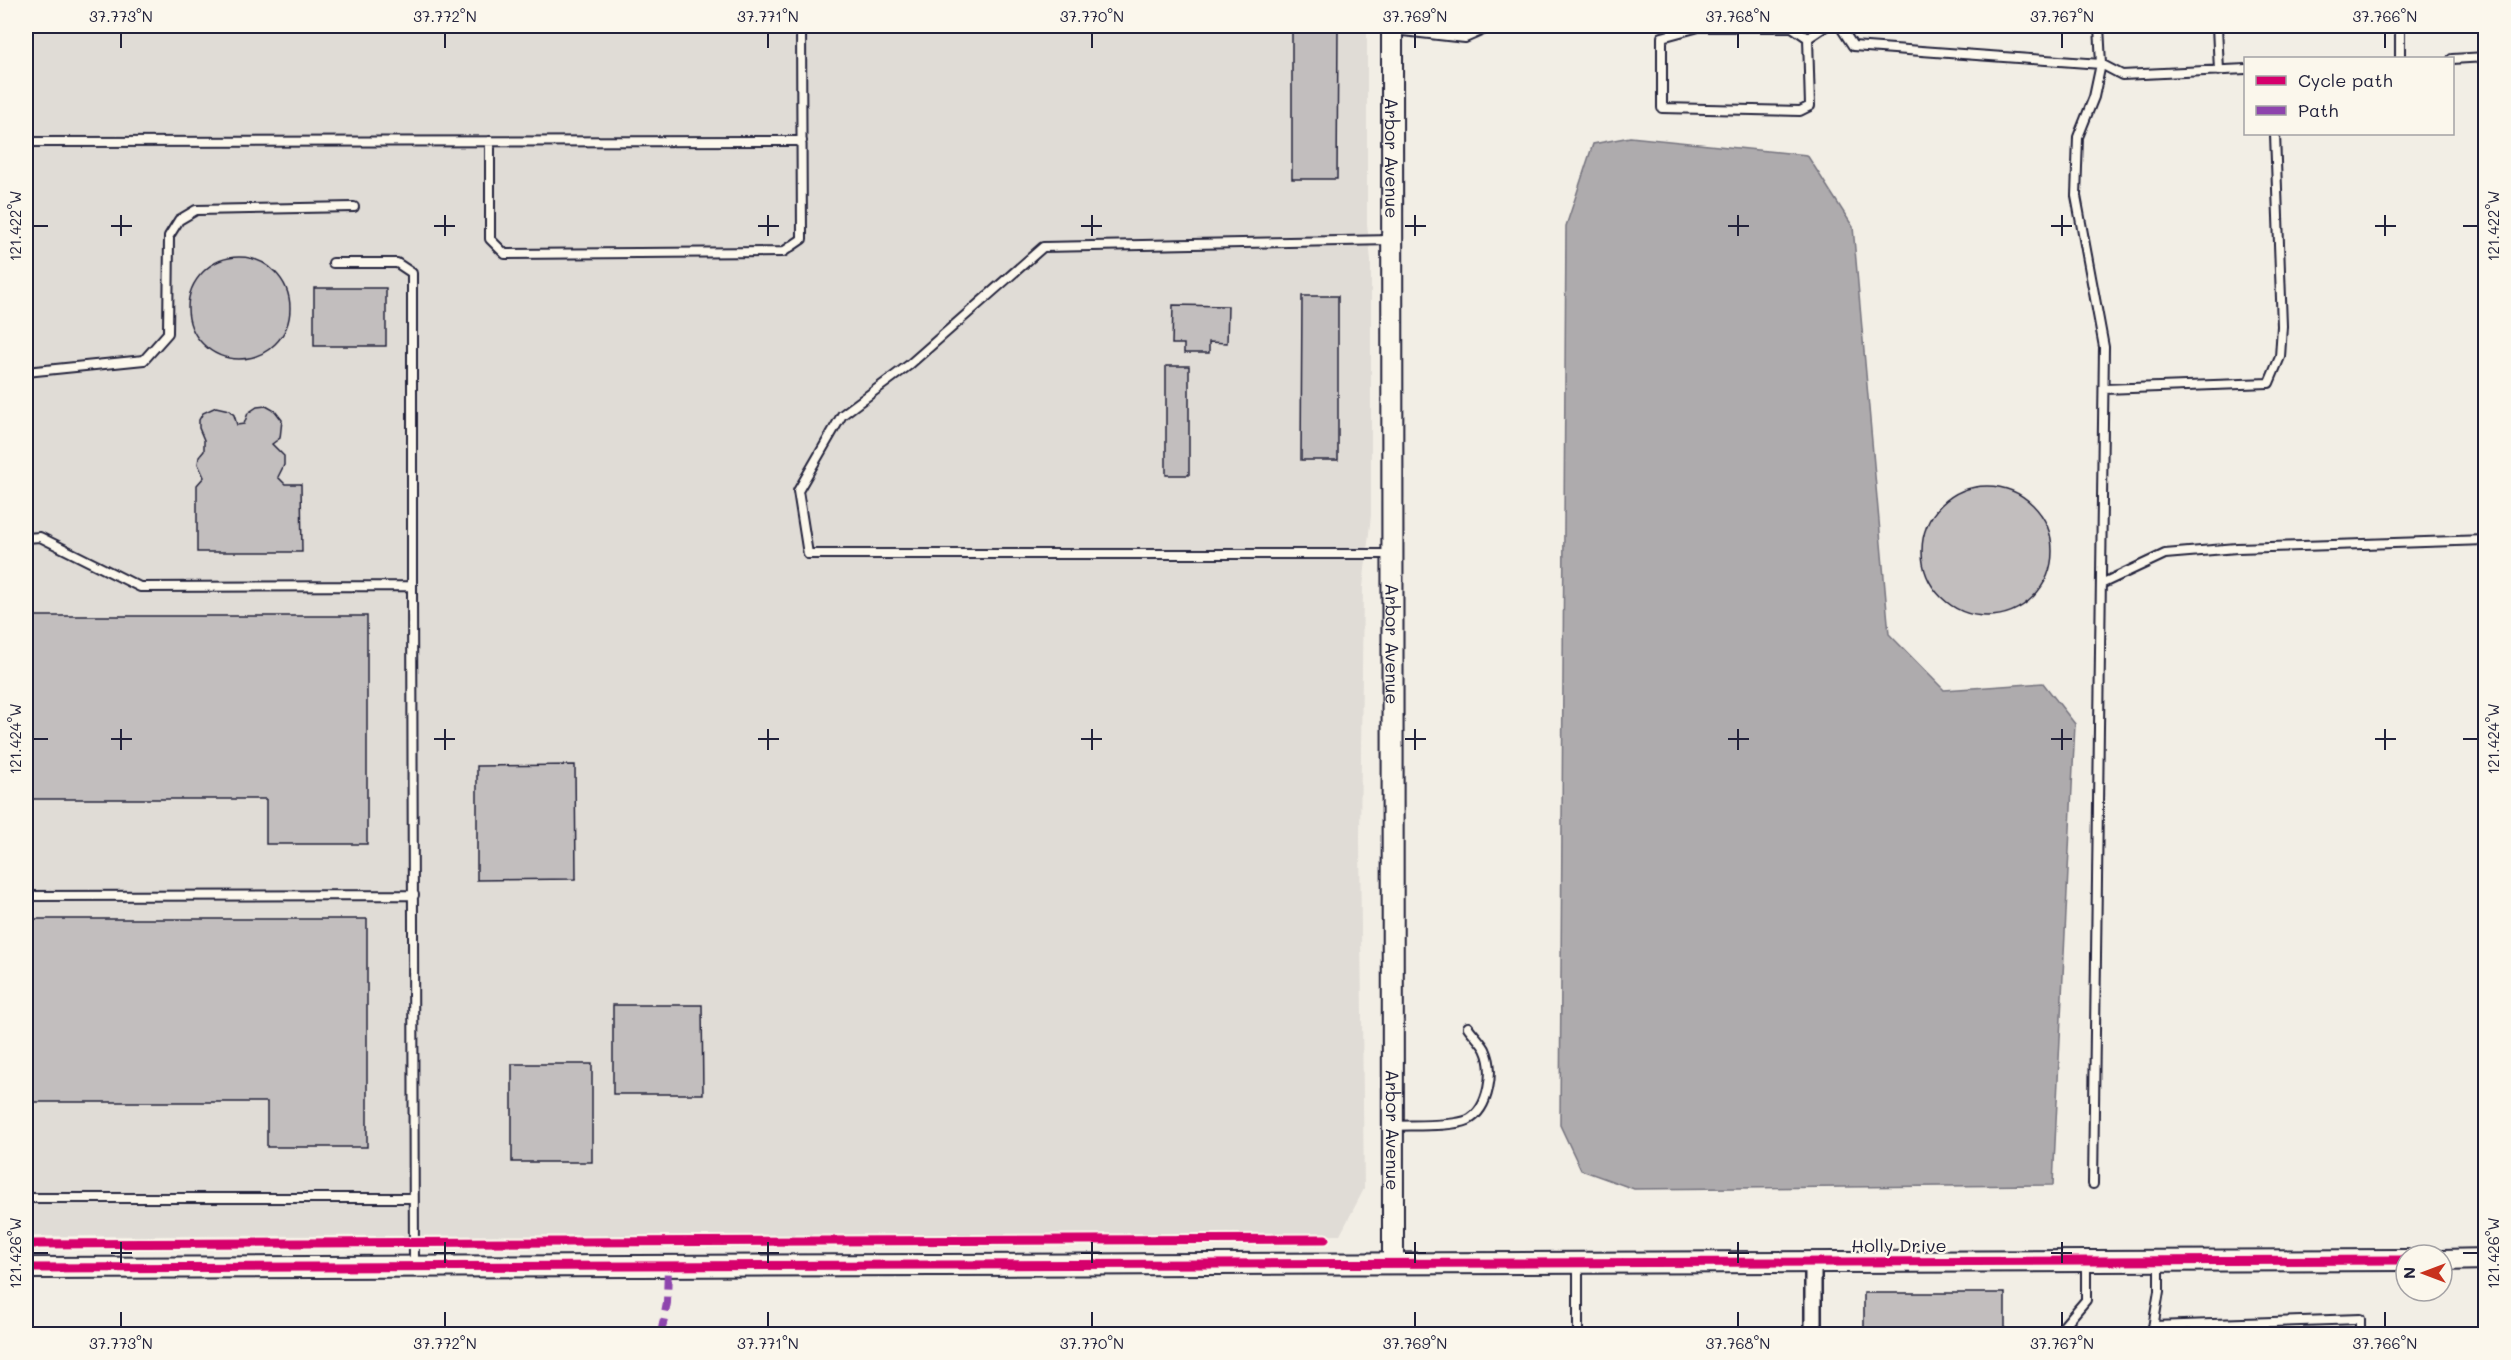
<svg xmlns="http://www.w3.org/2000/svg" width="2511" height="1360" font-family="Mali,sans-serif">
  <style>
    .built { fill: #e0dcd6 }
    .water { fill: #aeabad; stroke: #76747f; stroke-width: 1.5 }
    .building { fill: #c2bebe; stroke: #22223b; stroke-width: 1.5 }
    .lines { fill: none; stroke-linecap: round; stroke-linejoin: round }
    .service-casing { stroke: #22223b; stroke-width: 12 }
    .minor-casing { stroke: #22223b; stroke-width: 20 }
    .tertiary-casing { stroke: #22223b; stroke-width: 24 }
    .service { stroke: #fbf7ec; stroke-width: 8 }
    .minor { stroke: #fbf7ec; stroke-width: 15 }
    .tertiary { stroke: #fbf7ec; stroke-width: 20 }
    .quiet { stroke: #8e44ad; stroke-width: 8; stroke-dasharray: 15 8; stroke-linecap: butt }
    .cycleway-casing { stroke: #fbf7ec; stroke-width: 13 }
    .cycleway { stroke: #d6006c; stroke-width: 9 }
    .ticks { fill: none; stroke: #22223b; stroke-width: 2 }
    .labels { text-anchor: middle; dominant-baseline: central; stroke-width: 4.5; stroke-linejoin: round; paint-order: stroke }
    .street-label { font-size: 18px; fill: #22223b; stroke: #fbf7ec }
    .neatline { fill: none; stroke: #22223b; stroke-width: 2 }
    .ticks-label { font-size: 15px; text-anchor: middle; fill: #22223b }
  </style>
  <rect width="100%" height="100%" fill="#f2eee5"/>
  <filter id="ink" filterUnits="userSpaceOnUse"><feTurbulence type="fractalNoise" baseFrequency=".0167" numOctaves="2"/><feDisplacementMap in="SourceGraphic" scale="12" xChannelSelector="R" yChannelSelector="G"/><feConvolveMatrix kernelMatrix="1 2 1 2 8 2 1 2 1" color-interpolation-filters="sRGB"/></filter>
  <g filter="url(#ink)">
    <path class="built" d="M26,26H1367V224L1371,260V515L1363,587L1360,841L1364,1189L1340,1235L26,1236Z"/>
    <path class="water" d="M1630,137L1807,155L1853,227L1889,634L1944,690L2043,683L2075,724L2053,1185L1634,1189L1581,1170L1560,1125L1566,226L1593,144Z"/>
    <path class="building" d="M1292,26H1338L1337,179H1292Z
      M188 308a51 51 0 1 1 102 0a51 51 0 1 1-102 0Z
      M314,288H386V346H314Z
      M1302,296H1338V460H1301Z
      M1173,305L1228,306L1227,343L1209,342V353H1184V344H1172Z
      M1166,366H1189V475H1166Z
      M266,406L275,411L282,420L280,438L272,444L284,456V465L278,477L285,484H301L302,552H197V485L204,477L198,464L199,457L204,451V440L199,428V420L203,413L216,407L229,410L234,415L237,425L244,424L248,413L257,407Z
      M1922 551a65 65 0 1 1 130 0a65 65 0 1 1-130 0Z
      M26,616H367V844H266V799H26Z
      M575,765L576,879L477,880V766Z
      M26,919H367V1147H267V1102H26Z
      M613,1005H702L703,1094H613Z
      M512,1064H592V1162H512Z
      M1864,1293H2005V1334H1864Z"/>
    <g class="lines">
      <g class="service-casing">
        <path id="service" d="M1840,26L1853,46L2101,64L2094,97L2078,137L2076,196L2104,347L2093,1184
          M2099,26L2101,64L2122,75L2246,69
          M2217,26L2219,71
          M2400,26V58
          M1699,27H1792L1808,38L1810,106L1800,111L1662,108V37Z
          M1394,30L1465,38L1492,26
          M1808,38L1826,26
          M2452,59L2486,57
          M490,141V239L505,254L783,252L802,239L801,26
          M26,142L802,141
          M333,263H397L412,273V586
          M26,372L144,360L168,333L169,236L179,220L196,210L354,207
          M2104,389L2269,383L2280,357L2282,326L2275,134
          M26,538L40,537L140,587L412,586L414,1266
          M1391,554H808L798,491L842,415L909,365L1043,247L1392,240
          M2101,584L2165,554L2237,548L2486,540
          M26,896L414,895
          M1393,1126C1411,1125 1452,1127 1468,1120C1489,1109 1495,1070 1485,1049C1481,1042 1473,1034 1468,1027
          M26,1198H413
          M1578,1264V1334
          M2153,1326L2360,1319V1334
          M2057,1334L2086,1300V1263
          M2152,1334L2159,1291V1262"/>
      </g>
      <g class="minor-casing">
        <path id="minor" d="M1813,1262V1334"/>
      </g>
      <g class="tertiary-casing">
        <g id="tertiary">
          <path id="s1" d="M1392,26L1393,1263"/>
          <path d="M2442,1260L2486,1259"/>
          <path d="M26,1268L2406,1260"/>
        </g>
      </g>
      <use href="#service" class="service"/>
      <use href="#minor" class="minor"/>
      <use href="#tertiary" class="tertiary"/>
      <path class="quiet" d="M661,1334L667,1303L668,1265"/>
      <g class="cycleway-casing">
        <path id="cycleway" d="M26,1244L1325,1239
          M26,1268L2406,1260"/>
      </g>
      <use href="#cycleway" class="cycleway"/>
    </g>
  </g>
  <path class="ticks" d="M121,33V48M445,33V48M768,33V48M1092,33V48M1415,33V48M1738,33V48M2062,33V48M2385,33V48M121,215V236M445,215V236M768,215V236M1092,215V236M1415,215V236M1738,215V236M2062,215V236M2385,215V236M33,226H48M111,226H132M434,226H455M758,226H779M1081,226H1102M1405,226H1426M1728,226H1749M2051,226H2072M2375,226H2396M2463,226H2478M121,729V750M445,729V750M768,729V750M1092,729V750M1415,729V750M1738,729V750M2062,729V750M2385,729V750M33,739H48M111,739H132M434,739H455M758,739H779M1081,739H1102M1405,739H1426M1728,739H1749M2051,739H2072M2375,739H2396M2463,739H2478M121,1242V1263M445,1242V1263M768,1242V1263M1092,1242V1263M1415,1242V1263M1738,1242V1263M2062,1242V1263M33,1253H48M111,1253H132M434,1253H455M758,1253H779M1081,1253H1102M1405,1253H1426M1728,1253H1749M2051,1253H2072M2463,1253H2478M121,1312V1327M445,1312V1327M768,1312V1327M1092,1312V1327M1415,1312V1327M1738,1312V1327M2062,1312V1327M2385,1312V1327"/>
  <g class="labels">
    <g class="street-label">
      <text stroke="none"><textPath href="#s1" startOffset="132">Arbor Avenue</textPath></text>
      <text stroke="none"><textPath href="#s1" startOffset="618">Arbor Avenue</textPath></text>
      <text stroke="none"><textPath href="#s1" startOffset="1104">Arbor Avenue</textPath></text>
      <text x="1899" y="1245">Holly Drive</text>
    </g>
  </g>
  <rect width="2511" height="1360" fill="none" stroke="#fbf7ec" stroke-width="66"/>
  <rect x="2244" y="57" width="210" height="78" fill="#fbf7ec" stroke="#a4a2a5" stroke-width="1.5"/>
  <rect x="2256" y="76" width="30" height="9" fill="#d6006c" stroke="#a4a2a5" stroke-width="1.5"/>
  <text x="2298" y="87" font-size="18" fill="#22223b">Cycle path</text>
  <rect x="2256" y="106" width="30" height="9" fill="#8e44ad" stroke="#a4a2a5" stroke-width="1.5"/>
  <text x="2298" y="117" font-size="18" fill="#22223b">Path</text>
  <g transform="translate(2424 1273) rotate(270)"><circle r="28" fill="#fbf7ec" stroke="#a4a2a5" stroke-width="1.5"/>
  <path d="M0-4.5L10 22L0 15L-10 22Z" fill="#c8321e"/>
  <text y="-9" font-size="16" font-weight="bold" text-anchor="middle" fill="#22223b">N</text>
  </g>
  <rect x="33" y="33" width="2445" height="1294" class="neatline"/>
  <g class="ticks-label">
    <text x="121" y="22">37.773°N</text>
    <text x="445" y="22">37.772°N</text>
    <text x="768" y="22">37.771°N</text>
    <text x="1092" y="22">37.770°N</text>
    <text x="1415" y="22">37.769°N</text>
    <text x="1738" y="22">37.768°N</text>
    <text x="2062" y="22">37.767°N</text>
    <text x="2385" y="22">37.766°N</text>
    <text transform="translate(2494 226) rotate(-90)" y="5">121.422°W</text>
    <text transform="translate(16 226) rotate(-90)" y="5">121.422°W</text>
    <text transform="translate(2494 739) rotate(-90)" y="5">121.424°W</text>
    <text transform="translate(16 739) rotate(-90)" y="5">121.424°W</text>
    <text transform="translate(2494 1253) rotate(-90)" y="5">121.426°W</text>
    <text transform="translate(16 1253) rotate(-90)" y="5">121.426°W</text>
    <text x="121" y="1349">37.773°N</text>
    <text x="445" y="1349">37.772°N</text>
    <text x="768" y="1349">37.771°N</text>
    <text x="1092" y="1349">37.770°N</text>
    <text x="1415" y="1349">37.769°N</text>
    <text x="1738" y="1349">37.768°N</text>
    <text x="2062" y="1349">37.767°N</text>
    <text x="2385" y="1349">37.766°N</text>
  </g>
</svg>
